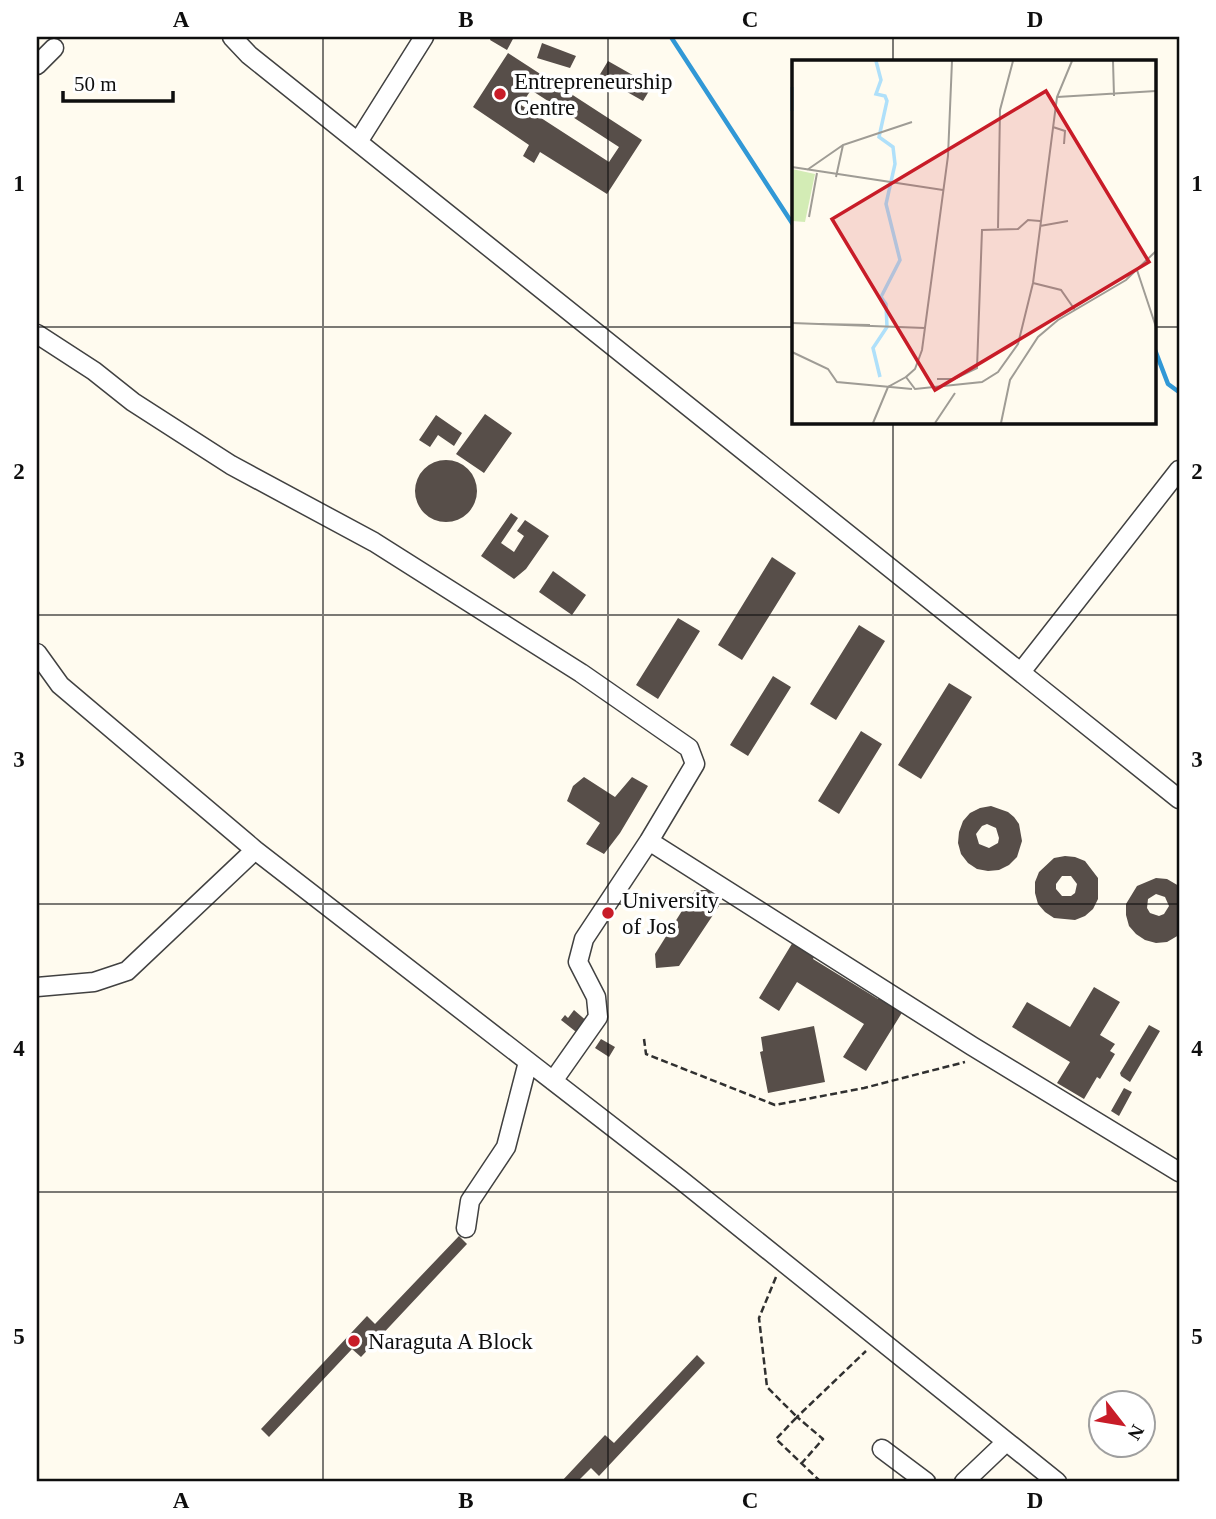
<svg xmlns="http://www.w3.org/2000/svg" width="1216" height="1519" font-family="'Times New Roman',serif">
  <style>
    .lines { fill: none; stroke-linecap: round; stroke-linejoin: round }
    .stream { stroke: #3198d6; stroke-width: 4.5 }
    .building { fill: #574e49; fill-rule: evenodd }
    .minor-casing { stroke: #414141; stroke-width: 21 }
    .path { stroke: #303030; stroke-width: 2.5; stroke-dasharray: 7 3.5; stroke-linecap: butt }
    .minor { stroke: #fff; stroke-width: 18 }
    .grid { fill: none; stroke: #0e0e0e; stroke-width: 2; stroke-opacity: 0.55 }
    .poi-dot { fill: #c81c28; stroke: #fff; stroke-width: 2.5 }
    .labels { text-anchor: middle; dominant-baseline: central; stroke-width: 7; stroke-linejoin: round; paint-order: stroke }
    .poi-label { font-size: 23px; fill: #0e0e0e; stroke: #fff; text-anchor: start }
    .inset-river { fill: none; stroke: #afe0fa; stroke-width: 3.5 }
    .inset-road { fill: none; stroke: #9f9c95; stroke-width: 2 }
    .view { fill: #c81c28; fill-opacity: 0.15; stroke: #c81c28; stroke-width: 3.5 }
    .inset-edge { fill: none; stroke: #0e0e0e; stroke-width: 3.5 }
    .neatline { fill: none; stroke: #0e0e0e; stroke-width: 2.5 }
    .grid-label { font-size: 23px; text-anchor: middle; font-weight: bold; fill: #0e0e0e }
  </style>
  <rect width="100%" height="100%" fill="#fffbef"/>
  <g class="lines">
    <path class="stream" d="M671,37L794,226
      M1155,350L1168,384L1179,392"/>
  </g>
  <path class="building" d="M491,37H514L507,50L490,40Z
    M542,43L576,56L570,68L537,58Z
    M508,53L642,140L607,194L540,152L534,163L523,156L529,145L473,107ZM531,90L619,147L609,162L521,105Z
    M608,61L652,86L643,101L599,76Z
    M485,414L512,433L484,473L456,454Z
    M436,415L462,433L454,446L438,435L430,447L419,440Z
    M415 491a31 31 0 1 1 62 0a31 31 0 1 1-62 0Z
    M511,513L518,518L501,543L514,552L524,536L517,531L525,520L549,536L526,569L514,579L481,556Z
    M772,557L796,573L742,660L718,645Z
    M553,571L586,595L572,615L539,592Z
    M678,618L700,631L658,699L636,685Z
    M859,625L885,641L836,720L810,704Z
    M773,676L791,687L748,756L730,745Z
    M949,683L972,697L921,779L898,765Z
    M861,731L882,744L839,814L818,801Z
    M584,777L615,797L632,777L648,786L620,833L604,854L586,844L600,823L567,801L573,786Z
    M991,806L1008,812L1014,817L1019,824L1022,841L1017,857L1009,865L999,870L988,871L977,869L968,863L961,854L958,843L959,832L963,821L970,813L980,808ZM987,824L996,828L999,838L998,843L989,848L979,844L976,834L982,826Z
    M1065,856L1075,857L1085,861L1098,878V899L1093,909L1085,916L1075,920L1054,918L1045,912L1038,904L1035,893V882L1039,872L1054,858ZM1062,876H1071L1077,884L1075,893L1071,896H1062L1056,889V884Z
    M1156,878L1167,879L1179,886V935L1167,942L1156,943L1145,940L1136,934L1129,926L1126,915V904L1137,886ZM1156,894L1165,897L1169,906L1164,914L1159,916L1150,913L1147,908L1148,899Z
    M695,890H709L719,906L679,966L656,968L655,954Z
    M793,942L815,955L813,959L878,999L880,996L903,1011L866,1071L843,1057L864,1024L797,982L779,1011L759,998Z
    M1094,987L1120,1002L1100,1035L1115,1044L1110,1051L1115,1054L1100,1079L1097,1077L1084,1099L1057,1083L1070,1062L1012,1027L1027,1002L1070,1027Z
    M574,1010L589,1023L580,1035L561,1020L565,1015L568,1018Z
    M1149,1025L1160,1031L1130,1082L1121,1076L1120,1073Z
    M814,1026L825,1082L768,1093L760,1052L763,1051L761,1037Z
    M601,1039L615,1047L609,1057L595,1048Z
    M1124,1088L1132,1092L1119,1116L1111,1111Z
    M459,1236L467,1244L361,1357L352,1349L269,1437L261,1429L367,1316L375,1324Z
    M697,1355L705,1363L599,1476L591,1468L577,1482H561L605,1435L614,1443Z"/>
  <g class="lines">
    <g class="minor-casing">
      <path id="minor" d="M232,37L249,55L1179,799
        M37,65L54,48
        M358,142L424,37
        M37,334L94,371L133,402L231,465L374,542L581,673L689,748L695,764L649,841L584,939L578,962L596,997L598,1017L553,1081
        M37,653L60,685L255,850L681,1180L1057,1482
        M1021,672L1179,470
        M649,841L972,1046L1179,1172
        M37,987L94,982L127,971L255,850
        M466,1228L470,1201L506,1147L528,1062
        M882,1449L926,1482
        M964,1482L1006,1442"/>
    </g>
    <path class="path" d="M644,1039L646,1054L775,1105L864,1088L965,1062
      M776,1277L759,1318L767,1387L797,1417L776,1439L821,1482
      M801,1464L823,1439L797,1417L866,1351"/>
    <use href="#minor" class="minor"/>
  </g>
  <path class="grid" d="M323,37V1482M608,37V1482M893,37V61M37,327H794M1155,327H1179M893,422V1482M37,615H1179M37,904H1179M37,1192H1179"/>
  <g class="poi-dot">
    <circle cx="500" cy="94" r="7"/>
    <circle cx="608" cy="913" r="7"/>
    <circle cx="354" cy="1341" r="7"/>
  </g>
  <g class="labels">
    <g class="poi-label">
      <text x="514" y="81">Entrepreneurship<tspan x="514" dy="26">Centre</tspan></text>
      <text x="622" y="900">University<tspan x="622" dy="26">of Jos</tspan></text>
      <text x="368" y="1341">Naraguta A Block</text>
    </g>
  </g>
  <g transform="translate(792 60)">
    <rect width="364" height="364" fill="#fffbef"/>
    <path d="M0,109L23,114L13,162L0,161Z" fill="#d3ecb5"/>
    <path class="inset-river" d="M84,1L89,20L84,34L93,36L95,41L87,77L101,87L103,104L94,144L108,200L89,237L94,244L95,267L81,288L88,317M0,27V51"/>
    <path class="inset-road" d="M160,1L156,96L130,290L123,309L114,317L123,329L190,322L206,312L226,284L241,223L265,37L280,1M321,1L322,36M265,37L364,31M261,67L273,71L272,84M0,107L151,130M15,110L51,85M44,117L51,85L120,62M17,157L25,113M248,166L276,161M206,168L208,50L221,1M345,210L364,267M241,223L269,230L283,250M0,263L133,268M28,264L78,265M0,292L36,309L45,322L120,329M145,319H162L185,308L190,170L226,169L236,160L248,161M81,363L96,327L114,317M143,363L163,333M209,363L218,320L246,277L266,260L334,220L364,191"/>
    <path class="view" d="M254,31L357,202L143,330L40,159Z"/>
    <rect width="364" height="364" class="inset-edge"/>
  </g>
  <rect width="1216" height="1519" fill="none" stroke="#ffffff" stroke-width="77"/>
  <g transform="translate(1122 1424) rotate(121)"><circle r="33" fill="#ffffff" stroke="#9f9f9f" stroke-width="2"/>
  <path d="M0-5L12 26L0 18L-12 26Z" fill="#c81c28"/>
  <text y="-10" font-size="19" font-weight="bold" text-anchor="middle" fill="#0e0e0e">N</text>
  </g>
  <path d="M63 91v10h110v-10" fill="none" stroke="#0e0e0e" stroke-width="3.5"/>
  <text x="74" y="91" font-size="21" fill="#0e0e0e" stroke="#ffffff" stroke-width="5" paint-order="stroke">50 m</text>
  <rect x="38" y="38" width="1140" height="1442" class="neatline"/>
  <g class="grid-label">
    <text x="181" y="27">A</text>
    <text x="466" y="27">B</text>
    <text x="750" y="27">C</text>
    <text x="1035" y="27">D</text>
    <text x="19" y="191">1</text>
    <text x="1197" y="191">1</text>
    <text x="19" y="479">2</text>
    <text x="1197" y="479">2</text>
    <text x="19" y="767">3</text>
    <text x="1197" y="767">3</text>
    <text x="19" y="1056">4</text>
    <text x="1197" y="1056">4</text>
    <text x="19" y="1344">5</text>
    <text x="1197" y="1344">5</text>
    <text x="181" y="1508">A</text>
    <text x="466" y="1508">B</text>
    <text x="750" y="1508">C</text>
    <text x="1035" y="1508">D</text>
  </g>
</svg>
